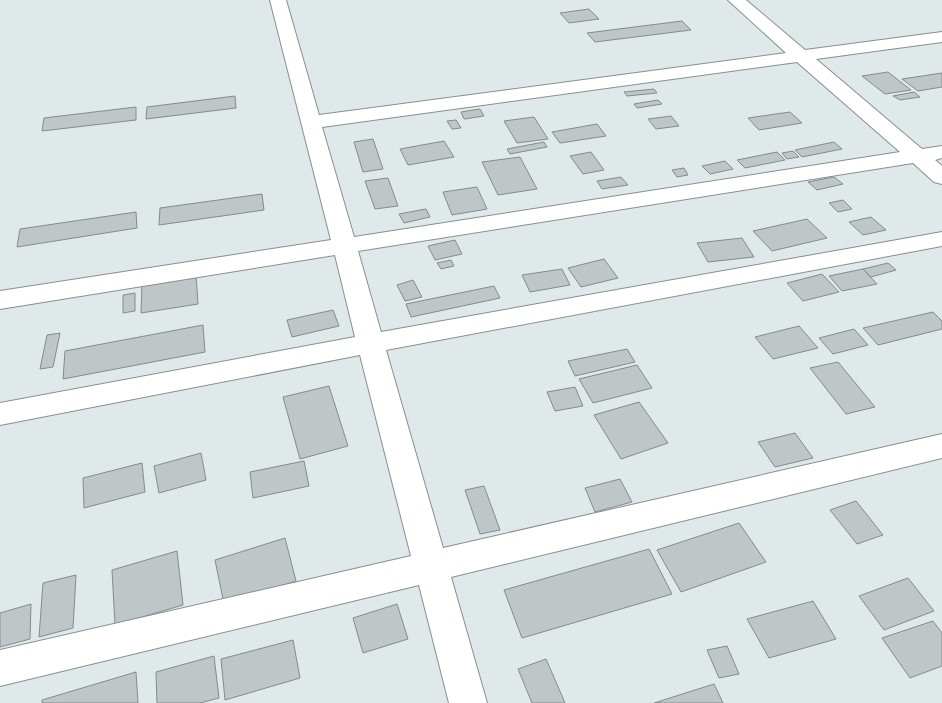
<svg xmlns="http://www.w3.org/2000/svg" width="942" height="703" font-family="Lora,serif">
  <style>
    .building { fill: #bec6c8; stroke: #838b8c }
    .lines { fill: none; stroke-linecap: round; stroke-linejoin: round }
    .minor-casing { stroke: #878f90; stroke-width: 2 }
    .minor { fill: #fff; fill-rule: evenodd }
  </style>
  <rect width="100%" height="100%" fill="#e0e9ea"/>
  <path class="building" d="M589,9L599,19L569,23L560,13Z
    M682,21L691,30L595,42L587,33Z
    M888,72L911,90L885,94L862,76Z
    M942,73V87L918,91L902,79Z
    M654,89L657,93L627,96L624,92Z
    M914,92L920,97L900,100L893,96Z
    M235,96L236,108L146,119L147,107Z
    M658,100L662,104L637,108L634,104Z
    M136,107V120L42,131L44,118Z
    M480,109L484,116L464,119L461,112Z
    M790,112L802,123L759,130L748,118Z
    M671,116L679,126L656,129L648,119Z
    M534,117L548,139L517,143L504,121Z
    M456,120L461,128L452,129L447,121Z
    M597,124L606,136L560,143L552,132Z
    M373,139L383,169L363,172L354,142Z
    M444,141L454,157L408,165L400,149Z
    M544,142L547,147L510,154L507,149Z
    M834,142L842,149L802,157L795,150Z
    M793,151L799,157L787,159L782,153Z
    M591,152L604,170L583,174L570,156Z
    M777,152L785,160L745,168L737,160Z
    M520,157L537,189L498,195L482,162Z
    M725,161L733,169L710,174L702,166Z
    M684,168L688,175L677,177L672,170Z
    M621,177L628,185L602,189L597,181Z
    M834,177L843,184L817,190L808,182Z
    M388,178L398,206L375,209L365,181Z
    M477,187L487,209L452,215L443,192Z
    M262,194L264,210L159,225L160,208Z
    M843,200L852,209L838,212L829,203Z
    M426,209L430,217L404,223L399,214Z
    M136,212L137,228L17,247L20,229Z
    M871,217L886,230L863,235L849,222Z
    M807,219L827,238L772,251L753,231Z
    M742,238L754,257L708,262L697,243Z
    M455,240L462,254L435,260L428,246Z
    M604,259L618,278L581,287L568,268Z
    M451,260L454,266L441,269L437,263Z
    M888,263L896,270L871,277L863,269Z
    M562,269L570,285L530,292L522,275Z
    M863,269L877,284L842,291L829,276Z
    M196,274L198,304L141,313L142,282Z
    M822,274L839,292L803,301L787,283Z
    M413,280L422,297L405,301L397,285Z
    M494,286L500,298L411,317L406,304Z
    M135,293V311L123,313V295Z
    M333,310L339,326L292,337L287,320Z
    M933,312L942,321V329L878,345L863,328Z
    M203,325L205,352L63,379L65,351Z
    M799,326L818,348L773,359L755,337Z
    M854,329L868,345L833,354L819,338Z
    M60,333L53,367L40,369L47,335Z
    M627,349L635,362L575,376L568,361Z
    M838,362L875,407L846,414L810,368Z
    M637,365L652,388L593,403L579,379Z
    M329,386L348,446L300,459L283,397Z
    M575,387L583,406L555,411L547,392Z
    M639,402L668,443L621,459L594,415Z
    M795,433L813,458L775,467L758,442Z
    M201,453L206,480L159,493L154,466Z
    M304,461L309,486L253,498L250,472Z
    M142,463L145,492L84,508L83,478Z
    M620,479L632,502L595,512L585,488Z
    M484,486L500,530L480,534L465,490Z
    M856,501L883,535L857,544L830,510Z
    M739,523L766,562L681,592L657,550Z
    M285,538L296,581L224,604L215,560Z
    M649,549L672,594L522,638L504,590Z
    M177,551L183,605L115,625L112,570Z
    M76,575L73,628L39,637L43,583Z
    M908,578L934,611L884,630L859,596Z
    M813,601L836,639L769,658L747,619Z
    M31,604L30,639L0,647V613Z
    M397,604L408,639L363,653L353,618Z
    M933,621L942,633V666L910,678L882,638Z
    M293,640L300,678L225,700L221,659Z
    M727,646L739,674L719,678L707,650Z
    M214,656L219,698L200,703H157L156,672Z
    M546,659L565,703H532L518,669Z
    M136,672L138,703H42V700Z
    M714,684L723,703H654Z"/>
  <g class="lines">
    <g class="minor-casing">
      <path id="minor" d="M270,0H286L319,115L786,53L728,0H746L805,50L942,32V42L816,59L922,149L942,146V158L935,160L942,166V184L934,182L913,163L358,251L381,332L942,232V246L386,350L443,548L942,434V458L451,577L487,703H449L419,585L0,686V650L411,556L360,355L0,425V403L355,337L335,255L0,309V291L331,240ZM797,62L900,152L354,237L322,127Z"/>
    </g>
    <use href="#minor" class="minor"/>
  </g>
</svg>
